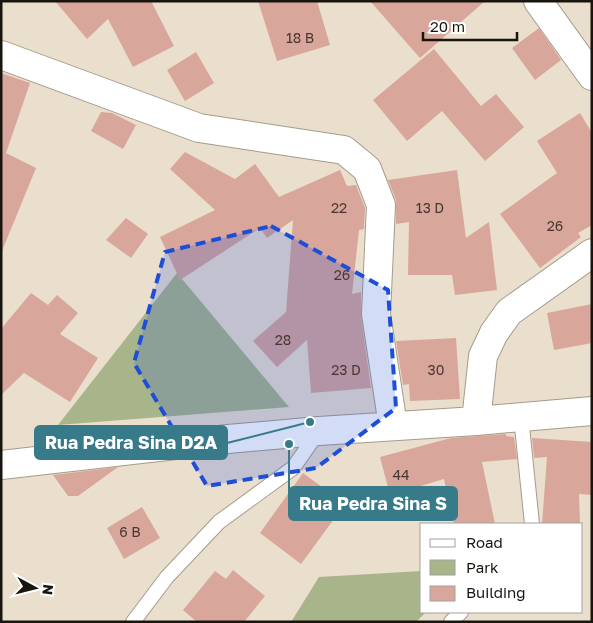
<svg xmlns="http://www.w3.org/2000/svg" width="593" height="623" font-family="'Golos Text',sans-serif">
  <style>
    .green { fill: #a8b489 }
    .building { fill: #d9a69b }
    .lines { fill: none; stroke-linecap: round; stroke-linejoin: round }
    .lane-casing { stroke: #a59b8b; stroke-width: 16 }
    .street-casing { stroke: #a59b8b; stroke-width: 30 }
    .lane { stroke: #fff; stroke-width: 14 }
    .street { stroke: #fff; stroke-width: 28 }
    .marked { fill: #1d4ed8; fill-opacity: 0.2; stroke: #1d4ed8; stroke-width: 4; stroke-dasharray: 10 6; stroke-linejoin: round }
    .labels { text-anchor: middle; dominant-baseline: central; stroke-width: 5; stroke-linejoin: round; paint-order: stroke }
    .number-label { font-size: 14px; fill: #483831 }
    .leader { fill: none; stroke: #377b8b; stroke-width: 2 }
    .callout-dot { fill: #377b8b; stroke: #fff; stroke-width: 2 }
    .callout { fill: #377b8b; stroke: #377b8b; stroke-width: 2 }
    .callout-label { font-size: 18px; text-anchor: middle; font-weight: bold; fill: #fff }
  </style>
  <rect width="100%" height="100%" fill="#eadecd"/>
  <path class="green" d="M177,273L289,407L58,425Z
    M422,571V612H426L416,622H291L319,577Z"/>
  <path class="building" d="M55,1H151L174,46L133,67L108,19L87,39Z
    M258,1H317L330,45L277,61Z
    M370,1H485L420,58Z
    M539,28L561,60L535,80L512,48Z
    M434,49L481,106L496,94L524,127L485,161L442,111L407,141L373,100Z
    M196,52L214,83L185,101L167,70Z
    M1,73L30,83L6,153L36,168L2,251Z
    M101,112L112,113L136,125L123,149L91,131Z
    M580,113L592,133V225L578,233L581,237L540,268L500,214L557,173L537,141Z
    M185,152L235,179L255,164L279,197L340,170L347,186L356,185L365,208L364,229L359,230L352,294L361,292V316L371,388L311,393L307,340L277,367L253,341L286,312L293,220L267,238L260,228L180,280L160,237L215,210L170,169Z
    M457,170L466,238L489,222L497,290L455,295L452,275H408L409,222L396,224V200L388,180Z
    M126,218L148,234L131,258L106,240Z
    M31,293L48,305L57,295L78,313L60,334L98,358L70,402L24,373L1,395V329Z
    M592,304V343L554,350L547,313Z
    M456,338L460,399L410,401L409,384L403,385L396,341Z
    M506,434V436L514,437L517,459L482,462L495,524H454L444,479L390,495L380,457L451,438Z
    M532,438L592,442V495L579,494L580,524H542L547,457L534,458Z
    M118,467L78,496H68L53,475Z
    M303,473L345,504L301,564L260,533Z
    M142,507L160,538L124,559L107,528Z
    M233,570L265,596L244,622H197L183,610L215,571L226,579Z"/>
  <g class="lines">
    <g class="lane-casing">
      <path id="lane" d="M521,417L532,524
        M133,622L167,577L219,522L293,468L319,431
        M451,622L461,612"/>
    </g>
    <g class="street-casing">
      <path id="street" d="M538,1L592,76
        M1,55L199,128L344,150L367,169L381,205L376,314L393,426
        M476,421L483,356L494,333L509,312L592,253
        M1,465L228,439L319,431L476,421L592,411"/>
    </g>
    <use href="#lane" class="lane"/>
    <use href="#street" class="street"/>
  </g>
  <path class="marked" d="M271,226L388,290L396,408L316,468L207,486L134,363L165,252Z"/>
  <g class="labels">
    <g class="number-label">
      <text x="300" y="37">18 B</text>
      <text x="339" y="207">22</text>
      <text x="430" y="207">13 D</text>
      <text x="555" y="225">26</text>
      <text x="342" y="274">26</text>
      <text x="283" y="339">28</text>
      <text x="346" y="369">23 D</text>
      <text x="436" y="369">30</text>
      <text x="401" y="474">44</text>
      <text x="130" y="531">6 B</text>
    </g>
  </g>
  <path class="leader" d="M310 422L227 443M289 444L289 504"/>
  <g class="callout-dot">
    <circle cx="310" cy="422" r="5"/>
    <circle cx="289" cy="444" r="5"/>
  </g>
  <g class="callout">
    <rect x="35" y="426" width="192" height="33" rx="5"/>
    <rect x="289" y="487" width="168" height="33" rx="5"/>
  </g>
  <g class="callout-label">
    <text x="131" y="449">Rua Pedra Sina D2A</text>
    <text x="373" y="510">Rua Pedra Sina S</text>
  </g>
  <rect width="593" height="623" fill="none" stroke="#18140e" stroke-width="5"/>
  <rect x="420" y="523" width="162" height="90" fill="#ffffff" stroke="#a3a19f"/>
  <rect x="430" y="539" width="25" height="8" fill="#ffffff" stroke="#a3a19f"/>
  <text x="466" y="548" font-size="15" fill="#18140e">Road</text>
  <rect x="430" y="560" width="25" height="15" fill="#a8b489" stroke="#a3a19f"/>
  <text x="466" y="573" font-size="15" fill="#18140e">Park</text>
  <rect x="430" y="586" width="25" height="15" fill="#d9a69b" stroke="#a3a19f"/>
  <text x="466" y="598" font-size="15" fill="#18140e">Building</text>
  <g transform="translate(35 588) rotate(97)" stroke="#ffffff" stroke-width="4" paint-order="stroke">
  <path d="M0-4L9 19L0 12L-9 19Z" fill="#18140e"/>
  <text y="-8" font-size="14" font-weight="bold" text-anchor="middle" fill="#18140e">N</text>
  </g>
  <path d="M423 32v8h94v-8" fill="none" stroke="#18140e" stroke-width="2.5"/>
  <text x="430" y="32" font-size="15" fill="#18140e" stroke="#ffffff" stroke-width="4" paint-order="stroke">20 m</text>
</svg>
